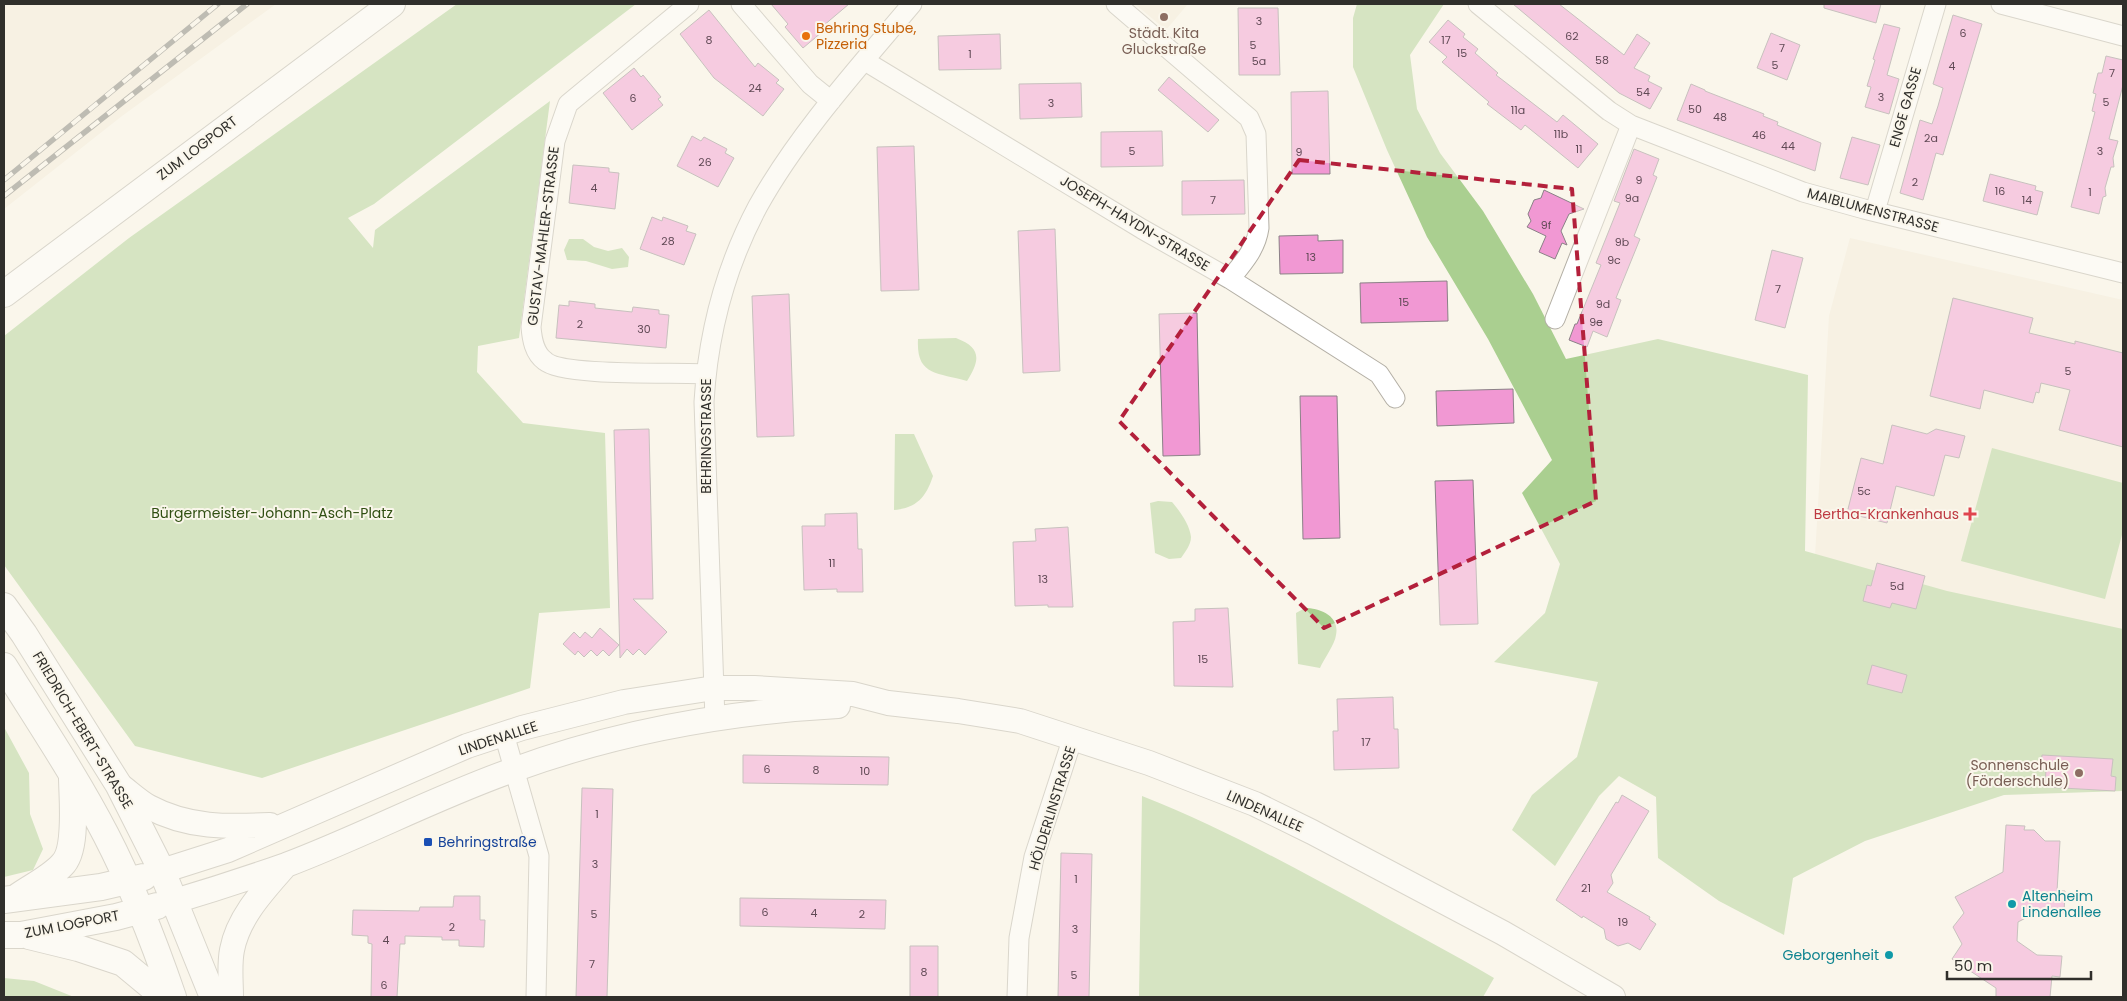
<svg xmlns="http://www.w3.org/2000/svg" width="2127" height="1001" font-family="Poppins,sans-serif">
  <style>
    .built { fill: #f3ebd9 }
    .green { fill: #aacf90 }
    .building { fill: #f198d3; stroke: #8b8187 }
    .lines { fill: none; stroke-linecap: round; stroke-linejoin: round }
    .minor-casing { stroke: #b3afa5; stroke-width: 21 }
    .tertiary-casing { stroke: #b3afa5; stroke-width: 26 }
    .secondary-casing { stroke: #b3afa5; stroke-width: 28 }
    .minor { stroke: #fff; stroke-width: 19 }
    .tertiary { stroke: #fff; stroke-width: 24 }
    .secondary { stroke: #fff; stroke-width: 26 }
    .rail-casing { stroke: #77756f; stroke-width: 5.5 }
    .rail { stroke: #faf6eb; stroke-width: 4; stroke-dasharray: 11; stroke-linecap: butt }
    .marked { fill: none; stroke: #b3203b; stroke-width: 4; stroke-dasharray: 10 6; stroke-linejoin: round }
    .education-dot { fill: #8d6e63; stroke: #faf6eb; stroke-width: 2 }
    .food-dot { fill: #e8710a; stroke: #faf6eb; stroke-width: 2 }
    .health-dot { fill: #e0444e; stroke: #faf6eb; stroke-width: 2 }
    .transit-dot { fill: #1a4fb4; stroke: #faf6eb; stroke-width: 2 }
    .culture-dot { fill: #0f9aa8; stroke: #faf6eb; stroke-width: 2 }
    .labels { text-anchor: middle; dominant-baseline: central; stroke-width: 4; stroke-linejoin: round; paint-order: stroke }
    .number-label { font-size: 11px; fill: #604955 }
    .food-label { font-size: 14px; fill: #c56008; stroke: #faf6eb; text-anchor: start }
    .education-label { font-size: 14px; fill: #785e54; stroke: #faf6eb }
    .street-label { font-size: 14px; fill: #302f2b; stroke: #faf6eb }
    .park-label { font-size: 14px; fill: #304f12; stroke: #faf6eb }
    .health-label { font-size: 14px; fill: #be3a42; stroke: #faf6eb; text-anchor: end }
    .transit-label { font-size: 14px; fill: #164399; stroke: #faf6eb; text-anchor: start }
    .culture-label { font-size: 14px; fill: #0d838f; stroke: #faf6eb; text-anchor: start }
  </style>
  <rect width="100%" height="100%" fill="#faf6eb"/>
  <path class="built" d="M4,4H276L122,116L4,209Z
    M1135,4H1212L1187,5L1166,30Z
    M1850,238L2123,300V734L1806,711L1829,316Z"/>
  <path class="green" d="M457,4H636L374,204L348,218L373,248L375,230L550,101L519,338L478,346L477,372L523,423L605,433L610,608L539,613L530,688L262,778L135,746L4,565V336L129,238Z
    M1357,4H1444L1410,55L1417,109L1440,153L1483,211L1533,294L1566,359L1658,339L1808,375L1805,551L1947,591L2123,629V791L2004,795L1865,841L1793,878L1784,935L1719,901L1658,858L1656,797L1619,776L1599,796L1555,866L1512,830L1532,795L1577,757L1598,682L1494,662L1545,613L1560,564L1522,493L1552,460L1488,339L1427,237L1387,150L1353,67V18Z
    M569,239H583L594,247L608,251L622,248L629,257L628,267L612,269L586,261L567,260L564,250Z
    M956,338C982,348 980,360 967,381C937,372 916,376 918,339Z
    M895,434H914L933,476C926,497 917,508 894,510Z
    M1992,448L2123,483V531L2105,599L1961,561Z
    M1158,501L1172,502C1179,510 1190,525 1191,537C1191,545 1185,552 1181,558L1169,559L1155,553L1150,503Z
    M1305,608C1320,608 1340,616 1336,635C1335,644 1324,659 1320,668L1298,664L1296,613Z
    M4,727L29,773L30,814L43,849L33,870L4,877Z
    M1142,796C1221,827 1293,867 1367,907C1409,931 1452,953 1494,978L1483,997H1139Z
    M4,978L34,981L74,997H4Z"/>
  <path class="building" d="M771,4H849L823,26L822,32L803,48L785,27L788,24Z
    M1513,4H1559L1624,55L1637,34L1650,43L1634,68L1650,76L1648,81L1662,88L1650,109L1619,93Z
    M1824,4H1881L1876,23L1824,8Z
    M1238,8H1278L1280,75H1239Z
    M709,10L755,67L758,63L779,80L776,83L784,89L763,116L714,78L680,34Z
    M1953,15L1982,24L1943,155L1936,153L1923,200L1900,193L1920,120L1932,124L1938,106L1943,88L1933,84Z
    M1448,20L1465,34L1463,37L1478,49L1475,53L1498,73L1496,75L1557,122L1563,115L1598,144L1578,168L1525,125L1521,130L1487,104L1489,102L1442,62L1447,57L1429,42Z
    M1884,24L1900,28L1887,75L1899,79L1889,114L1865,107L1871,87L1867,86L1875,60L1873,59Z
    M1771,33L1800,45L1787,80L1757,68Z
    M1000,34L1001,69L939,70L938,36Z
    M2106,56L2123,60V85L2109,139L2118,141L2113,158L2114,167H2111L2105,188L2106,196L2103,197L2099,214L2071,207L2095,112L2092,111L2096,94L2093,93L2098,73H2102Z
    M634,68L641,77L643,75L661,97L658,99L663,105L632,130L603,93Z
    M1169,77L1219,120L1208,132L1158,90Z
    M1081,83L1082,117L1020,119L1019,84Z
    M1691,84L1705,90V91L1764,114L1763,116L1778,122L1777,125L1821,143L1815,171L1677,120Z
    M1328,91L1330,174H1292L1291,92Z
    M1162,131L1163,166L1101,167V132Z
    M692,136L701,141L704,137L727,149L725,153L734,158L718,187L677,166Z
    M1852,137L1880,145L1868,185L1840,178Z
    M914,146L919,290L881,291L877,147Z
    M1634,149L1659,159L1653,175L1657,177L1634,236L1640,239L1616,298L1621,300L1607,337L1593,331L1587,347L1569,340L1575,324H1577L1601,265L1596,263L1620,203L1614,201Z
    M573,165L609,168V172L619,173L615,209L569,203Z
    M1990,174L2036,186L2035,190L2043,192L2037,215L1983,201Z
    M1244,180L1245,214L1182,215V181Z
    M1544,190L1584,209L1569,214L1561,231L1567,245L1562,243L1555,259L1539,252L1546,236L1527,227L1531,221L1528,214L1534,200L1541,198Z
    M652,217L662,221L663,217L688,226L686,231L696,234L684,265L640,249Z
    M1055,229L1060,371L1023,373L1018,231Z
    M1318,235V241L1343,240V273L1280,274L1279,236Z
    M1772,250L1803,258L1785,328L1755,320Z
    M1447,281L1448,321L1361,323L1360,283Z
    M789,294L794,436L757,437L752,296Z
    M1953,298L2033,318L2029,333L2075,344V341L2123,353V447L2059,430L2070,390L2041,383L2039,393L2036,392L2033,403L1984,390L1980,409L1930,396Z
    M569,301L595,304V308L632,312L633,307L659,310V314L669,315L666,348L556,338L559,305L569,306Z
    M1197,313L1200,455L1163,456L1159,314Z
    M1513,389L1514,423L1437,426L1436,391Z
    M1300,396H1337L1340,538L1303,539Z
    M1892,425L1927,434L1936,429L1965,436L1959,458L1945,455L1934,496L1896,486L1887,523L1847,513L1861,458L1883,464Z
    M649,429L653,599H633L667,632L645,655L639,649L633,655L627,649L620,658L614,430Z
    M1473,480L1478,624L1440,625L1435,481Z
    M857,513L858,549H862L863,592H837V589L804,590L802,526H825V514Z
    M1068,527L1073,607H1048V605L1015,606L1013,542L1036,541L1035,529Z
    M1877,563L1925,576L1916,609L1892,603L1890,608L1863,601L1867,585L1871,586Z
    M1228,608L1233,687L1174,686L1173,622L1195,621V609Z
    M600,628L619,645L609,656L603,650L597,656L591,650L584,657L578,651L575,655L563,644L574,632L580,638L585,632L592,638Z
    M1872,665L1907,675L1902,693L1867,684Z
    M1393,697L1394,729H1398L1399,768L1334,770L1333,731H1338L1337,699Z
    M743,755L889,757L888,785L743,783Z
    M2042,755L2113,759L2111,776L2116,777L2115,791L2045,787L2046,769H2041Z
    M582,788L613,789L607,997H576Z
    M1622,795L1649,811L1611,875L1613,883L1607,892L1650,917L1649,919L1656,924L1640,950L1628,943L1618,946L1606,939L1604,929L1583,916L1582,918L1556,900L1616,802L1618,803Z
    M2006,825L2025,826L2024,830H2034L2045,841H2060L2057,891H2065L2064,913L2039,911L2018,922L2017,941L2037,955L2062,956L2060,977L2052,976L2050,997H1996V988L1952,959L1962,944L1953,927L1964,913L1955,897L2003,872Z
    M1061,853L1092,854L1089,997H1058Z
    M454,896H480V920H485L484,947L459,946V940H442V937L405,936V944H400L397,997H371L372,944L368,943V936L352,935L353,910L419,911L420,907H453Z
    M740,898L886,900L885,929L740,926Z
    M910,946H938V997H910Z"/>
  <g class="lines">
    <g class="minor-casing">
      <path id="minor" d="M689,4L568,104L555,141L531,327C532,339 534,353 545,361C563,377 676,372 706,374
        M741,4L810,84L831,101
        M1116,4L1249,118L1256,134L1259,228C1256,249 1243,263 1230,279
        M1478,4L1609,111L1631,125L1803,192L1864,209L2123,273
        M2001,4L2123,36
        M865,61L1142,229L1230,279L1379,374L1395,398
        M1875,211L1936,4
        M1555,319L1631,125
        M715,720L704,402C708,334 726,266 758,206C798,134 859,67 912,4
        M504,734L539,856L536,997
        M1017,997L1019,938L1034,857L1073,737"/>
    </g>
    <g class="tertiary-casing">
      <path id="tertiary" d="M118,784C128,791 138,801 149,807C188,828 228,827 270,825
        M162,871L228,850L467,746L522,728L624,702L714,688H754L853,694L888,703L958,711L1020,721L1149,763L1255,804L1312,832L1503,933L1613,997
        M175,901C212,890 249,878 286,865C363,836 436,797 513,770C617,732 728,712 838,706
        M231,997C231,982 229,965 232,950C238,917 264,890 285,866"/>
    </g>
    <g class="secondary-casing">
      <path id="secondary" d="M4,294L392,4
        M4,606L24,634L118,784L162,871L213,997
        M4,666C39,722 76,777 106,835C133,887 154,942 173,997
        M17,897C31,887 50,878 62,865C78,850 72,798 72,777
        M4,900L101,887L144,877
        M4,935H21L116,917L157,906
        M29,936L78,948L123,963L164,997"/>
    </g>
    <use href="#minor" class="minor"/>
    <use href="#tertiary" class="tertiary"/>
    <use href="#secondary" class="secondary"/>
    <g class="rail-casing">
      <path id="rail" d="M4,180L218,4
        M4,196L247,4"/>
    </g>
    <use href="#rail" class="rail"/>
  </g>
  <path d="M0 0H2127V1001H0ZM1299,160L1572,189L1596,501L1324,628L1119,421Z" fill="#faf6eb" fill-opacity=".55" fill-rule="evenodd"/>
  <path class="marked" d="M1299,160L1572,189L1596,501L1324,628L1119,421Z"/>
  <g class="education-dot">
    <circle cx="1164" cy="17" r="5"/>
    <circle cx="2079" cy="773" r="5"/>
  </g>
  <circle class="food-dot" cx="806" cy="36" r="5"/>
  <path class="health-dot" d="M1967.5 506.5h5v5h5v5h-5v5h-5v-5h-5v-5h5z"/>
  <rect class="transit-dot" x="423" y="837" width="10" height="10" rx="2.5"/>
  <g class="culture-dot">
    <circle cx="2012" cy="904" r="5"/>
    <circle cx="1889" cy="955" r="5"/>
  </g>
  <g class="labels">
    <g class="number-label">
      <text x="1259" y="21">3</text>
      <text x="1963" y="33">6</text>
      <text x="1572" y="36">62</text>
      <text x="709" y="40">8</text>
      <text x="1446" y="40">17</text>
      <text x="1253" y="45">5</text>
      <text x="1782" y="48">7</text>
      <text x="1462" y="53">15</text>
      <text x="970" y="54">1</text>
      <text x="1602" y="60">58</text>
      <text x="1259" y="61">5a</text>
      <text x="1775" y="65">5</text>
      <text x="1952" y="66">4</text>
      <text x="2112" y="73">7</text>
      <text x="755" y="88">24</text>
      <text x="1643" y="92">54</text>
      <text x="1881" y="97">3</text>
      <text x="633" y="98">6</text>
      <text x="2106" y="102">5</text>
      <text x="1051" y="103">3</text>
      <text x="1695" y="109">50</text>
      <text x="1518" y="110">11a</text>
      <text x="1720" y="117">48</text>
      <text x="1561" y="134">11b</text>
      <text x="1759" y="135">46</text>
      <text x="1931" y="138">2a</text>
      <text x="1788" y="146">44</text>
      <text x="1579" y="149">11</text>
      <text x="1132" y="151">5</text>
      <text x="2100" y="151">3</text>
      <text x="1299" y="152">9</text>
      <text x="705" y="162">26</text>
      <text x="1639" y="180">9</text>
      <text x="1915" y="182">2</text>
      <text x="594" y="188">4</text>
      <text x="2000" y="191">16</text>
      <text x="2090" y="192">1</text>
      <text x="1632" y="198">9a</text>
      <text x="1213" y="200">7</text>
      <text x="2027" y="200">14</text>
      <text x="1546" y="225">9f</text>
      <text x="668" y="241">28</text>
      <text x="1622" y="242">9b</text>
      <text x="1311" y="257">13</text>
      <text x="1614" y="260">9c</text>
      <text x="1778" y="289">7</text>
      <text x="1404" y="302">15</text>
      <text x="1603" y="304">9d</text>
      <text x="1596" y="322">9e</text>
      <text x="580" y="324">2</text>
      <text x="644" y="329">30</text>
      <text x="2068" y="371">5</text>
      <text x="1864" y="491">5c</text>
      <text x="832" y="563">11</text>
      <text x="1043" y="579">13</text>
      <text x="1897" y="586">5d</text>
      <text x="1203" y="659">15</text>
      <text x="1366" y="742">17</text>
      <text x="767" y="769">6</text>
      <text x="816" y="770">8</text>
      <text x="865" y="771">10</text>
      <text x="597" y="814">1</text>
      <text x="595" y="864">3</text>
      <text x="1076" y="879">1</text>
      <text x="1586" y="888">21</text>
      <text x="765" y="912">6</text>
      <text x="814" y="913">4</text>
      <text x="594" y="914">5</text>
      <text x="862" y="914">2</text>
      <text x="1623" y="922">19</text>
      <text x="452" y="927">2</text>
      <text x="1075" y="929">3</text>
      <text x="386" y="940">4</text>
      <text x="592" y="964">7</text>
      <text x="924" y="972">8</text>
      <text x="1074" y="975">5</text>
      <text x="384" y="985">6</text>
    </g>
    <g class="food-label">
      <text x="816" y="28">Behring Stube,<tspan x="816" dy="16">Pizzeria</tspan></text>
    </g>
    <g class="education-label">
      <text x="1164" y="33">Städt. Kita<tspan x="1164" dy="16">Gluckstraße</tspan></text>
      <text x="2069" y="765" text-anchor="end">Sonnenschule<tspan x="2069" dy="16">(Förderschule)</tspan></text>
    </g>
    <g class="street-label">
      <text transform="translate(1905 107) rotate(-74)">ENGE GASSE</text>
      <text transform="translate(197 148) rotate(-37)">ZUM LOGPORT</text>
      <text transform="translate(1873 210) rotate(15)">MAIBLUMENSTRASSE</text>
      <text transform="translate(1135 223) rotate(31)">JOSEPH-HAYDN-STRASSE</text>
      <text transform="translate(543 236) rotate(-83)">GUSTAV-MAHLER-STRASSE</text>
      <text transform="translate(706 436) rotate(-90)">BEHRINGSTRASSE</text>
      <text transform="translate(83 730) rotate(59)">FRIEDRICH-EBERT-STRASSE</text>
      <text transform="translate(498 738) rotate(-18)">LINDENALLEE</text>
      <text transform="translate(1052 808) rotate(-73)">HÖLDERLINSTRASSE</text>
      <text transform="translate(1265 811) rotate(24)">LINDENALLEE</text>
      <text transform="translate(72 924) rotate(-11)">ZUM LOGPORT</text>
    </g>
    <g class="park-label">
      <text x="272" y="513">Bürgermeister-Johann-Asch-Platz</text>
    </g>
    <g class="health-label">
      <text x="1959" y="514">Bertha-Krankenhaus</text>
    </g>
    <g class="transit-label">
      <text x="438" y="842">Behringstraße</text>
    </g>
    <g class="culture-label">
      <text x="2022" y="896">Altenheim<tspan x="2022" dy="16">Lindenallee</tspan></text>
      <text x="1879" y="955" text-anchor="end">Geborgenheit</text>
    </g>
  </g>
  <rect width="2127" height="1001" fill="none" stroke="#302f2b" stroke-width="10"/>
  <path d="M1947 971v8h144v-8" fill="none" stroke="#302f2b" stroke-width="2.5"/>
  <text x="1954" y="971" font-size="15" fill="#302f2b" stroke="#faf6eb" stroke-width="4" paint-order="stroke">50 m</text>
</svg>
